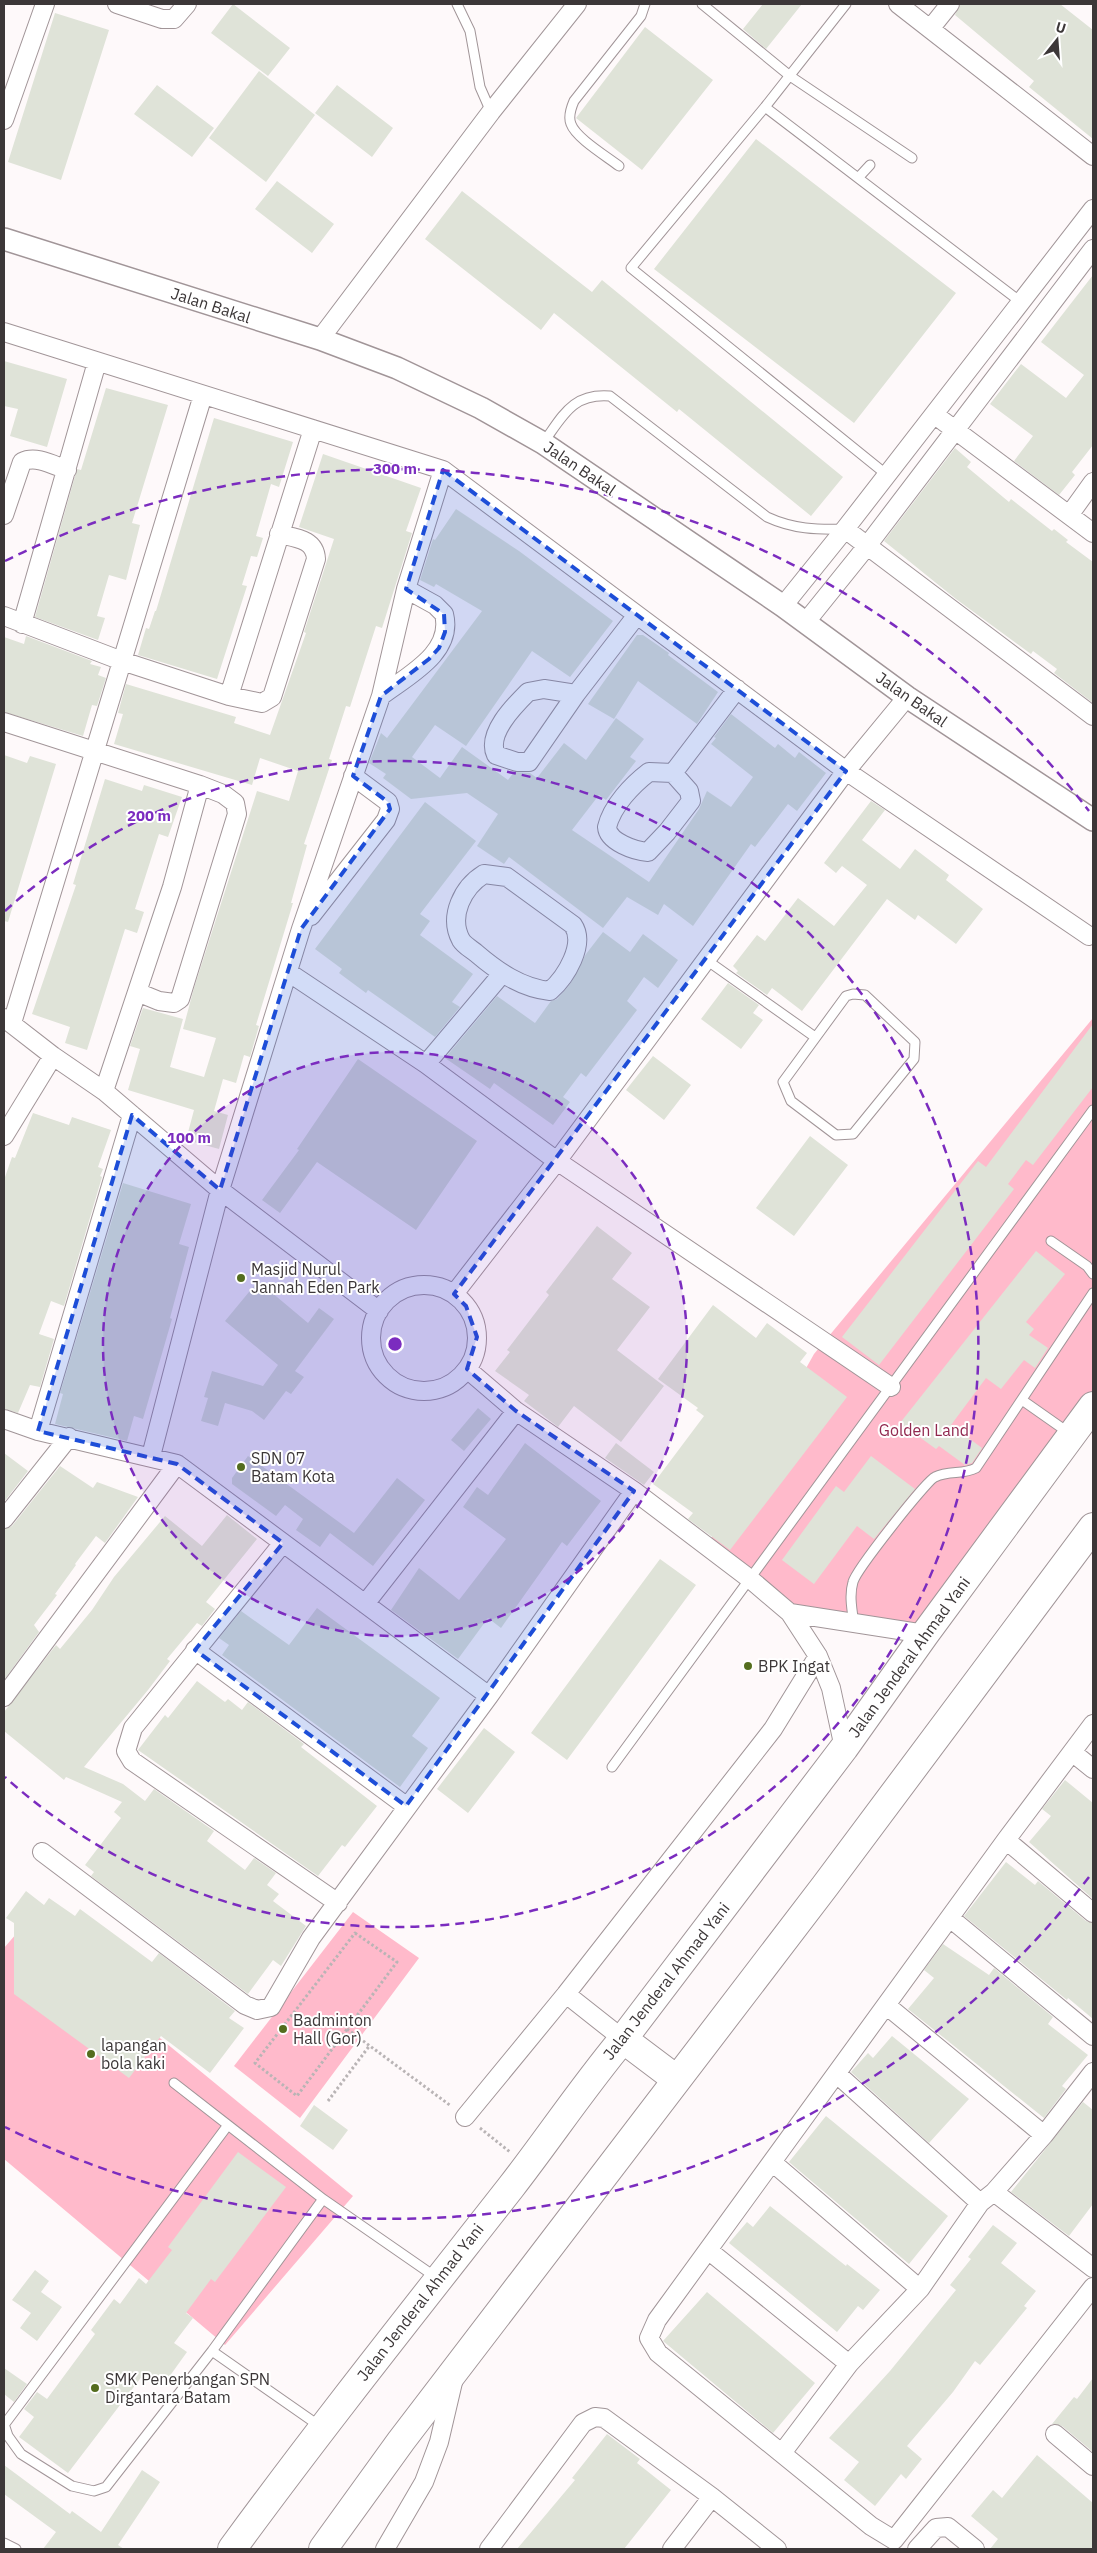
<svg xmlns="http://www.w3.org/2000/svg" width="1097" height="2553" font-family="'IBM Plex Sans',sans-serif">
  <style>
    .green { fill: #ffbacb }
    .building { fill: #dfe3d8 }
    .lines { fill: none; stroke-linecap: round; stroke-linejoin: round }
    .service-casing { stroke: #a19598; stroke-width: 11 }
    .minor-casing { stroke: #a19598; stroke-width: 20 }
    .tertiary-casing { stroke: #a19598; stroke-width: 24 }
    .trunk-casing { stroke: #a19598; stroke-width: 30 }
    .path { stroke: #b9b4b5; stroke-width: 3; stroke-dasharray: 2.5 2.5; stroke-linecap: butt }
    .service { stroke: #fff; stroke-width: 9 }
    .minor { stroke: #fff; stroke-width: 18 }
    .tertiary { stroke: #fff; stroke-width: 21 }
    .trunk { stroke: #fff; stroke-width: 28 }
    .marked { fill: #1d4ed8; fill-opacity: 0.2; stroke: #1d4ed8; stroke-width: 4; stroke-dasharray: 10 6; stroke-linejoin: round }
    .ring { fill: none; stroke: #7b2cbf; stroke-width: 2.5; stroke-dasharray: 9 6 }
    .poi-dot { fill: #546d1e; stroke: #fff; stroke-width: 2 }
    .labels { text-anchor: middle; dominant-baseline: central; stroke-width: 4; stroke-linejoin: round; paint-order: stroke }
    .street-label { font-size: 16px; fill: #3c3738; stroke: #fff }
    .poi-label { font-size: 16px; fill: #3c3738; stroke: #fff; text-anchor: start }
    .park-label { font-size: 16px; fill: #91284f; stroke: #fff }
    .centre { fill: #7b2cbf; stroke: #fff; stroke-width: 2.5 }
    .ring-label { font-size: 15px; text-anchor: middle; font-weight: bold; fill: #7b2cbf; stroke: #fff; stroke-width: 4; stroke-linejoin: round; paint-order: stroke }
  </style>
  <rect width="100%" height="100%" fill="#fef9fa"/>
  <path class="green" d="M1093,1018V1431L930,1636L791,1617L704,1551L814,1354Z
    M353,1912L419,1958L300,2118L234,2066Z
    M23,1926L353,2196L225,2345L4,2159V1948Z"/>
  <path class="building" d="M233,4L290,48L268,76L211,33Z
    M763,4H802L766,49L743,29Z
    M960,4H1060L1093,30V139L1029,87L1034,81L955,15Z
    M55,13L109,30L61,180L8,162Z
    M645,27L713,80L642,170L576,118Z
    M259,71L315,115L266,182L209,138Z
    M157,85L214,128L192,157L134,114Z
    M337,85L393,128L372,157L315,113Z
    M756,139L956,293L854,423L654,269Z
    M277,181L334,224L312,253L255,209Z
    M462,191L592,292L602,280L843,477L811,516L679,409L677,412L554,313L541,330L425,239Z
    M1093,275V445L1072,472L1075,475L1059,495L1014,461L1033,436L990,404L1021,364L1066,398L1084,375L1041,342Z
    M4,361L67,379L47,447L10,436L18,409L4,406Z
    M106,388L168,405L132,523L140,525L126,580L109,575L97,616L105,618L98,640L35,617L77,469L81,470Z
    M214,418L293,442L279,487L271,484L256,536L263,538L257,557L251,556L242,585L247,586L217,679L138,655L146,628L149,629L155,611H156Z
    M955,448L971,462L967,467L1009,502L1011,499L1052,531L1054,529L1068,540L1066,542L1093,562V703L1054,673L1057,669L1033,651L1031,654L956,599L884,541Z
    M323,454L421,488L406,531L412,533L382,628L376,626L350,707L346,706L329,759L332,760L304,844L307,845L291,903H293L256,1025L259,1026L250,1057L244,1055L236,1083L223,1079L214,1111L228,1115L219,1149L186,1140L194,1110L128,1090L140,1049L130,1046L143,1008L183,1019L170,1067L204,1077L216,1038L183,1029L194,988L257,791L289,801L298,771L260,758L252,785L114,744L123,714L118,713L126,684L236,717L234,723L270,735L306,633L304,632L334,539L299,527Z
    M456,509L519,551L613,621L570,677L532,651L466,746L435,725L412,757L440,778L462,747L508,780L514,772L530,773L537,778L564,743L586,760L616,718L644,739L630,757L636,761L606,800L599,795L572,830L649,882L699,809L707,791L731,807L753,777L711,744L716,738L714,737L731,714L775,748L778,744L795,758L799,752L826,773L797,811L788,804L755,847L751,844L693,926L664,904L658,915L627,897L603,928L509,857L504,864L477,846L498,814L467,793L411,799L383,778L386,774L369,763L381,733L387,738L482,611L436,584L434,587L420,580L433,539L435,540Z
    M637,635H643L669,653L668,655L718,692L697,724L638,681L614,719L588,704Z
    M26,636L92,661L90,664L101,667L98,675L106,678L97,706L92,705L83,736L4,712V637L24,644Z
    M4,755L27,763L30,756L56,764L8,922L4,921Z
    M105,779L142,791L144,785L182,797L168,837L159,834L135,909L144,912L137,933L125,929L87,1050L65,1043L70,1027L32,1014L76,885L73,884Z
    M871,801L885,810L862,840L900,869L915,849L949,875L946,880L983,909L956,944L918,915L915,920L887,899L802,1011L772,988L767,995L736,973L738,971L733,966L757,935L765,941L798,898L834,926L867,885L842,866L836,873L824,863Z
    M425,802L476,841L420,914L430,921L420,935L473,974L452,1002L460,1007L435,1037L368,990L366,993L339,973L342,969L315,949Z
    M603,932L630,952L643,934L678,960L658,988L644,977L627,1001L637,1010L586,1077L581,1073L563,1097L570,1102L553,1125L494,1083L490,1089L445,1058L497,996L535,1023L551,1001L557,999L570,984L586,954Z
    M728,983L759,1005L753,1013L763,1020L741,1049L701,1019Z
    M1093,1024V1087L1033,1165L1026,1160L1008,1184L1014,1189L879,1365L842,1337L978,1161L986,1167Z
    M653,1056L691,1085L664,1120L626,1090Z
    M358,1059L477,1141L416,1230L317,1162L280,1213L262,1200L299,1150L297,1149Z
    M33,1113L69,1125L72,1117L111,1130L98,1167L103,1169L100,1176L102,1177L64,1306L51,1301L39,1334L54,1339L40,1387L30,1385L18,1413L4,1409V1180L12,1157L15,1158Z
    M810,1136L848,1165L794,1236L756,1208Z
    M123,1183L191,1204L179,1244L189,1247L170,1318L172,1319L143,1419L134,1416L127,1441L55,1424L63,1394L60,1393Z
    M597,1226L632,1253L612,1279L650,1307L617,1350L664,1386L621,1442L574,1406L558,1427L524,1401L529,1395L495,1371L510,1352L507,1350L549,1295L546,1292Z
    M1036,1251L1065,1274L1026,1322L1034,1329L1029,1335L1048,1348L1035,1368L1024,1360L1001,1389L986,1378L951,1425L982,1448L972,1463L965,1465L939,1446L936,1449L900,1423Z
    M258,1281L308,1323L319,1308L334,1319L295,1371L304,1377L291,1394L286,1391L264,1420L252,1411L225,1403L218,1426L201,1421L208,1398L204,1397L212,1371L263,1386L278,1365L225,1321Z
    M713,1305L756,1338L767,1323L807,1353L800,1362L847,1397L730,1550L688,1519L693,1513L653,1484L704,1416L696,1410L698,1408L658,1379Z
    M478,1408L491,1419L464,1451L451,1440Z
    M525,1443L601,1501L567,1546L562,1542L501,1628L488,1618L458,1659L391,1610L419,1568L459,1600L476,1578L506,1539L463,1507L477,1487L488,1495Z
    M616,1443L654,1472L644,1485L605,1458Z
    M4,1453L28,1471L4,1502Z
    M248,1456L354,1533L397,1478L425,1500L373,1566L330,1533L320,1547L296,1530L303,1519L285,1505L276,1516L232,1484V1478Z
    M871,1456L915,1489L874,1539L857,1526L814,1584L782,1560L836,1486L844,1492Z
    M60,1466L93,1488L97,1482L138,1497L105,1543L96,1536L75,1564L76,1565L55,1594L57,1595L34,1625L39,1632L4,1680V1529L12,1526Z
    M227,1515L257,1539L206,1602L215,1609L202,1626L197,1623L167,1659L170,1661L148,1690L84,1767L123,1784L145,1801L154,1789L214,1831L207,1841L245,1870L254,1858L276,1873L267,1885L279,1894L273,1901L306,1926L281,1966L273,1960L248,1994L91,1876L94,1872L85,1865L121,1818L114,1812L122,1802L66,1777L64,1780L4,1731V1712L56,1645L60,1649L92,1610L114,1577L165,1516L202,1546Z
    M660,1559L696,1585L567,1760L531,1733Z
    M317,1608L440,1698L412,1736L428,1748L400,1787L222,1655L229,1645L219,1638L241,1611L289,1645Z
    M197,1681L225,1702L228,1699L242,1710L248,1702L304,1744L301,1747L377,1806L345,1847L342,1845L318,1876L138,1750L165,1715L168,1718Z
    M484,1728L515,1752L468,1813L437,1789Z
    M1065,1780L1093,1803V1899L1029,1842L1051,1816L1042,1809Z
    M1006,1862L1035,1885L1038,1881L1086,1921L1093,1923V2019L1068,1998L1067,2000L964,1916Z
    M26,1891L44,1905L49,1898L75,1916L80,1909L152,1962L159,1953L235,2011L229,2018L244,2028L210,2073L161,2036L129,2078L14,1994V1923L6,1918Z
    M943,1944L989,1975L994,1968L1053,2017L1048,2024L1088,2055L1062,2086L1066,2089L1044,2118L908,2009L934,1978L924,1970Z
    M892,2036L969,2099L929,2143L851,2072L868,2053L873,2058Z
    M1083,2102L1093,2110V2204L1069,2236L1011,2192Z
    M314,2105L348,2130L333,2150L300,2126Z
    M826,2116L948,2216L909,2264L789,2162Z
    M238,2152L286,2187L215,2282L211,2279L186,2313L193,2318L174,2343L187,2352L164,2384L146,2371L68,2473L19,2437L34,2417L24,2409L37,2392L47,2399L95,2334L91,2330L114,2299L120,2304L139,2278L146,2284L172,2250L168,2247Z
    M770,2206L846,2266L847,2264L880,2290L863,2310L858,2306L837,2332L729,2243L747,2222L753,2227Z
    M993,2225L1017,2243L1001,2263L1036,2291L1024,2306L1027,2308L980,2365L975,2361L953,2392L907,2446L922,2459L906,2479L901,2474L875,2506L844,2480L859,2462L829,2438L890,2371L956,2290L950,2285L971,2259L968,2257Z
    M35,2270L49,2281L41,2292L62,2307L37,2341L20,2328L31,2313L12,2300Z
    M707,2292L815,2383L773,2433L663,2341Z
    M4,2368L27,2384L14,2402L4,2394Z
    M1093,2378V2452L1062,2426L1052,2424L1074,2397L1077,2399Z
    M607,2434L640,2459L637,2463L671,2490L624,2549H517L575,2480L572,2478Z
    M1037,2455L1093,2503V2549H990L998,2539L971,2516L993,2490L1002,2498Z
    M4,2465L70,2514L72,2511L101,2532L142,2470L160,2482L118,2545L124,2549H43L56,2532L4,2494Z"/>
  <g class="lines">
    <g class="service-casing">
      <path id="service" d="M457,4L470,31L480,87L491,112
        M702,4L790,76L912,158
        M846,4L765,107L631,268L887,475
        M765,107L1022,303
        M619,166C606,156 576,138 571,124C568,117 571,108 574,101L641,16L645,4
        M858,178L870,165
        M543,443C563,416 572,393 610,396L767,517C793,529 817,530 845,529
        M705,959L815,1037
        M853,994L865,995L915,1042L914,1059L853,1134L836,1135L791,1101L783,1082L846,996Z
        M1051,1241L1087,1266L1093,1274
        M1022,1400L1069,1433
        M854,1624C852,1610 849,1595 853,1582C856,1570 926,1481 935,1477C949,1470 963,1475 976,1468L1093,1293
        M612,1767L1093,1110
        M174,2083L323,2199L437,2278
        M212,2351L321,2427
        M4,2424L8,2436L21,2454L72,2486L94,2491L106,2487L212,2351L323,2199
        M4,2425L228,2125
        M4,2543L16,2549"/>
    </g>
    <g class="minor-casing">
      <path id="minor" d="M117,4L162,19H174L187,4
        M898,4L1093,156
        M930,29L950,4
        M4,120L45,4
        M4,332L443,470L846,771L1089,936
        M320,339L491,112L577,4
        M935,415L1093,533
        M1070,514L1093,482
        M4,515L22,462C36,455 53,465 67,470
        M845,529L1093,716
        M783,606L845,529L1093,209
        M4,616L122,661L229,696L262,703L272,697L316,559C315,539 296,538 279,534
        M805,623L867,546L1093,249
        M22,624L97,362
        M576,694L544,689L528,692C514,706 486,734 496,755L517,762H529L576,694L637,615
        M229,696L313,429
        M381,696C407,676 454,653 444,614L435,605L406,589
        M4,722L200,785L223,794L235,803L237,814L180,999L174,1003L159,1001L137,992
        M649,772L673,773L689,791L691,801L667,832L648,852C635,851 608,842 607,827C612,806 632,785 649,772Z
        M673,773L737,689
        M484,874L507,877L573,925C586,944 566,977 550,991C521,988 497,971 476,953C471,949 464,945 461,940C448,916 463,887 484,874Z
        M311,916L386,820L390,809L388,802L353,776
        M288,972L426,1064L557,1161L891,1387
        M4,1018L53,1056L104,1091L220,1190L379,1311
        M12,1023L203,395
        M426,1064L501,975
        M104,1091L172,887L200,785
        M4,1136L53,1056
        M371 1338a53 53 0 1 1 106 0a53 53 0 1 1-106 0Z
        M454,1294L557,1161L846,771L907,697
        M467,1369L516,1411L634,1491L750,1579L790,1613L818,1656L831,1688L844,1748
        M4,1419L38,1431L177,1464L4,1697
        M38,1431L132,1115
        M151,1456L220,1190L301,929L381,696L406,589L443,470
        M177,1464L489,1696
        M4,1519L69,1437
        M283,1543L133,1728L126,1751L132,1761L338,1903
        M365,1604L516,1411
        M790,1613L925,1634
        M195,1650L406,1806
        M1093,1724L1006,1840L657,2320L649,2338L658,2353L871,2526L894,2540L1093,2287
        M1072,1752L1093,1769
        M1006,1840L1093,1913
        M42,1852L245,2005L257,2010L271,2007L311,1938L489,1696L634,1491
        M950,1918L1093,2036
        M566,1994L773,1729L818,1656
        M886,2005L1044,2135
        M837,2074L980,2203
        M465,2117L566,1994L623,2039
        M772,2162L920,2289
        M994,2192L1093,2268
        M708,2250L849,2364
        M1055,2434L1093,2466
        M782,2453L849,2364L920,2289L980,2203L994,2192L1044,2135L1093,2072
        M385,2549L424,2482L439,2442L454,2378
        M489,2549L583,2423L595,2417L604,2418L712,2497L777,2549
        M672,2549L712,2497
        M917,2549L936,2528L948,2527L975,2549"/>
    </g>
    <g class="tertiary-casing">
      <path id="tertiary" d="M4,239L320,339L397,368L481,408L543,443L783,606L907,697L1093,820"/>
    </g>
    <g class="trunk-casing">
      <path id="trunk" d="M623,2039L676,2079
        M232,2549C322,2426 417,2307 511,2187C549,2138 583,2087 623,2039L844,1748L925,1634L1093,1406
        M323,2549L401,2441L825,1886L1093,1527"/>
    </g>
    <path class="path" d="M355,1933L397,1962L297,2096L255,2063Z
      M347,2029L451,2106
      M328,2101L370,2045
      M480,2128L510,2152"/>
    <use href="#service" class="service"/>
    <use href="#minor" class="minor"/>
    <use href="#tertiary" class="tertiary"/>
    <use href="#trunk" class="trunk"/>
  </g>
  <path class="marked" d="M443,470L846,771L454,1294L466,1306L477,1337L467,1369L516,1411L634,1491L406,1806L195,1650L283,1543L177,1464L38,1431L132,1115L220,1190L301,929L390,809L388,802L353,776L381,696L429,659L439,648L445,632L444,614L406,589Z"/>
  <circle cx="395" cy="1344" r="292" fill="#7b2cbf" fill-opacity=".12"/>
  <g class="ring">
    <circle cx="395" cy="1344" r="292"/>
    <path d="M5 911A583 583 0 1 1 5 1777"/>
    <path d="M1089 1877A875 875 0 0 1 5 2127M5 561A875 875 0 0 1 1089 811"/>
  </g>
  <g class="poi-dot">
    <circle cx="241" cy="1278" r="5"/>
    <circle cx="241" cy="1467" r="5"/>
    <circle cx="748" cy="1666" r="5"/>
    <circle cx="283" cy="2029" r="5"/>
    <circle cx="91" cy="2054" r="5"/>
    <circle cx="95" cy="2388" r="5"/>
  </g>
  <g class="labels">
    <g class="street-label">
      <text transform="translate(211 305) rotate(18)">Jalan Bakal</text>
      <text transform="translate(580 468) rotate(34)">Jalan Bakal</text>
      <text transform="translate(912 699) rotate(35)">Jalan Bakal</text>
      <text transform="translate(909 1657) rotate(-54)">Jalan Jenderal Ahmad Yani</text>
      <text transform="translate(666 1981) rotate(-52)">Jalan Jenderal Ahmad Yani</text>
      <text transform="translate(420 2302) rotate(-52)">Jalan Jenderal Ahmad Yani</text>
    </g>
    <g class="poi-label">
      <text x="251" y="1269">Masjid Nurul<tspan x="251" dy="18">Jannah Eden Park</tspan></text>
      <text x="251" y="1458">SDN 07<tspan x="251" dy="18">Batam Kota</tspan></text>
      <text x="758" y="1666">BPK Ingat</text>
      <text x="293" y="2020">Badminton<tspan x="293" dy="18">Hall (Gor)</tspan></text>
      <text x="101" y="2045">lapangan<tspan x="101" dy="18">bola kaki</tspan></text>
      <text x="105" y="2379">SMK Penerbangan SPN<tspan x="105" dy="18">Dirgantara Batam</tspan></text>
    </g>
    <g class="park-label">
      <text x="924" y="1430">Golden Land</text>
    </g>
  </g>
  <circle cx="395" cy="1344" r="8" class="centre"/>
  <g class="ring-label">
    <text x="395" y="474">300 m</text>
    <text x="149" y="821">200 m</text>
    <text x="189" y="1143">100 m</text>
  </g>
  <rect width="1097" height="2553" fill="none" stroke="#3c3738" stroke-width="10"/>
  <g transform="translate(1057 40) rotate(17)" stroke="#ffffff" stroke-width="4" paint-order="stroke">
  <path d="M0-4L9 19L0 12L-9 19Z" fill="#3c3738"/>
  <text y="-8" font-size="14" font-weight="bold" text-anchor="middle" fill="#3c3738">U</text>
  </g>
</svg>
